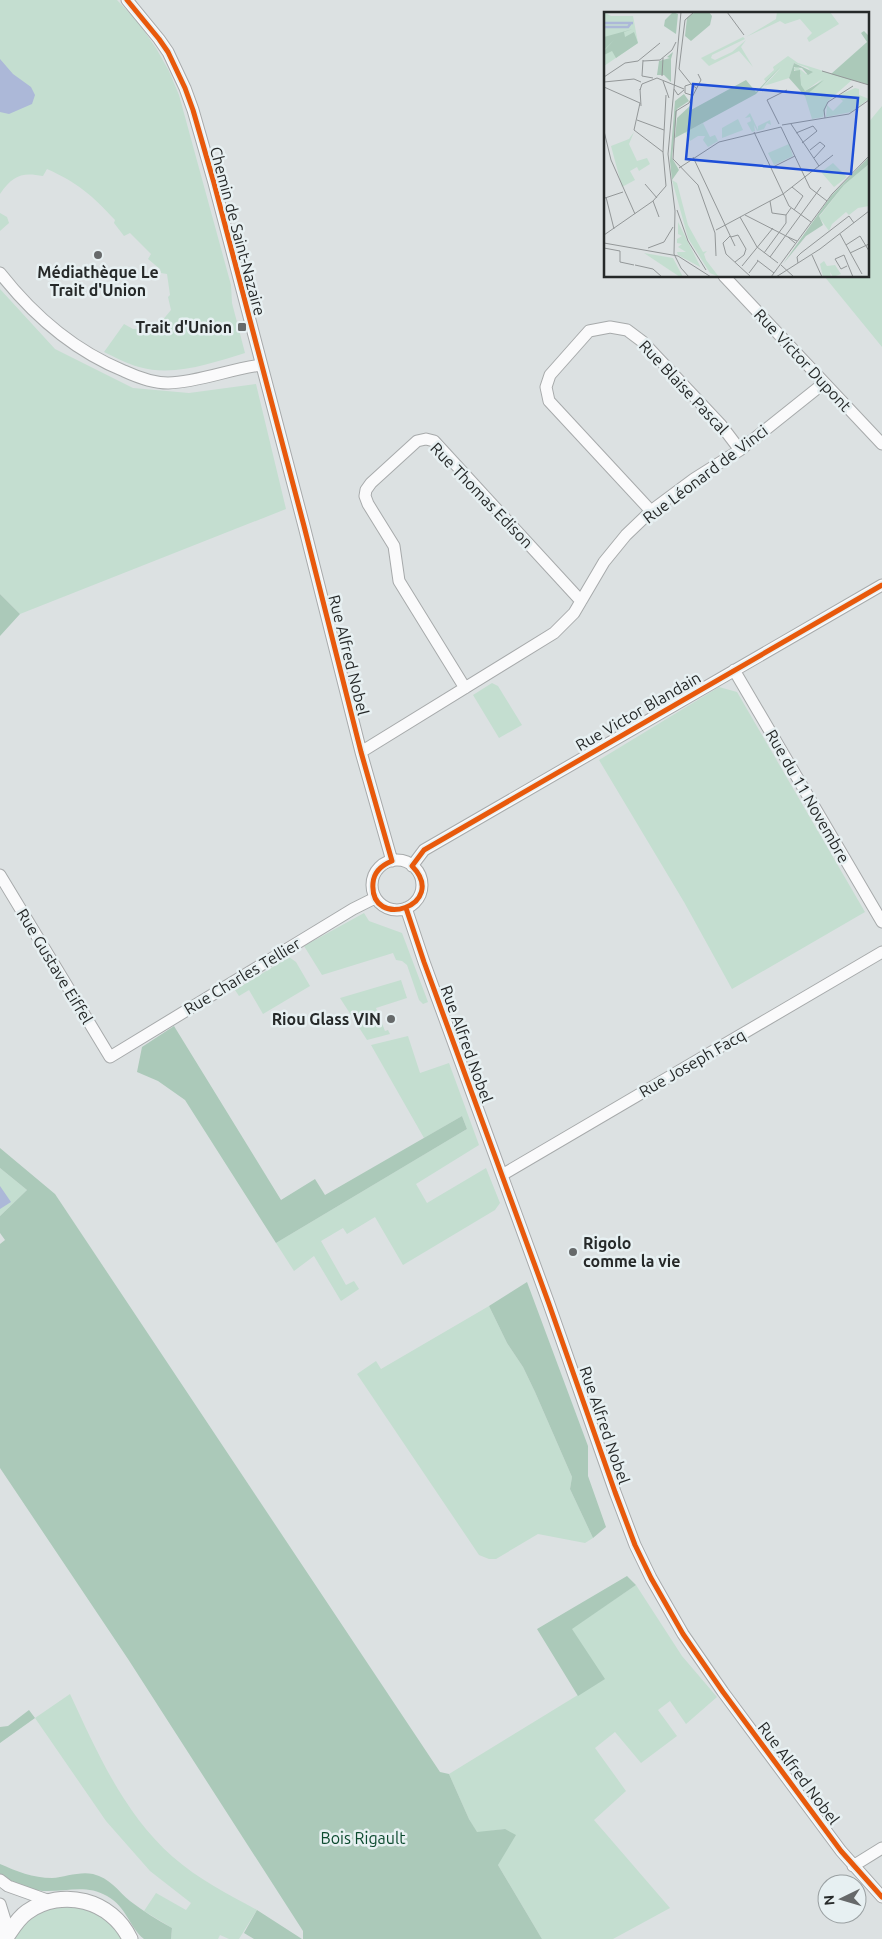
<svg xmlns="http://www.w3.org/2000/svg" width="882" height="1939" font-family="Ubuntu,sans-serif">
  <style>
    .green { fill: #c4ded0 }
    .forest { fill: #abc9b9 }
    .water { fill: #acb8d8 }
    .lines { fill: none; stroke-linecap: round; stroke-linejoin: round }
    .minor-casing { stroke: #a7aaab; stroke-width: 13 }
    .tertiary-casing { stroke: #a7aaab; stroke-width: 17 }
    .minor { stroke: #fafafb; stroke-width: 11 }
    .tertiary { stroke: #fafafb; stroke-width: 15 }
    .cycleway-casing { stroke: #e7f0f2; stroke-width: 8 }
    .cycleway { stroke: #e8590c; stroke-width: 5 }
    .poi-dot { fill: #66696a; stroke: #e7f0f2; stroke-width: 2 }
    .labels { text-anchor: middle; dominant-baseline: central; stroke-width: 5; stroke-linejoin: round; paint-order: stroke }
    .street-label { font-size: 16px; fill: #262929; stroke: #e7f0f2 }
    .poi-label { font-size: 16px; font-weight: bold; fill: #262929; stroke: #e7f0f2; text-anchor: end }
    .park-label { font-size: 16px; fill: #0b4a2e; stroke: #e7f0f2 }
    .inset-river { fill: none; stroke: #acb8d8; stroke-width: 2.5 }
    .inset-road { fill: none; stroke: #939798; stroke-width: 1 }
    .view { fill: #1d4ed8; fill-opacity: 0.15; stroke: #1d4ed8; stroke-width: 2.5 }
    .inset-edge { fill: none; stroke: #262929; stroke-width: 2.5 }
  </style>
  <rect width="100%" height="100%" fill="#dce1e2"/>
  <path class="green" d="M0,0H117L138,22L156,48L169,71L179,95L231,285L232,303L245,353C212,363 174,377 139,367C127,364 115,357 104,352L124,324L133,329L156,328L171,310L168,297L170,295L167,274L161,273L160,269L148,259L151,254L130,233L124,236L114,223L115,220C92,195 78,183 47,169L43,176C22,172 13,175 0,194Z
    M882,106V347L824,276H868V123Z
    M0,213L7,217L9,223L0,231Z
    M0,289L55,349L133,388L189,393L256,384L286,509L20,614L0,594Z
    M492,683L498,686L522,725L499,738L473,695Z
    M719,687L737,692L865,912L732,989L684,902L599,760Z
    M364,913L369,921L402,933L428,1002L423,1004L419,1000L407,965L402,961L396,960L393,953L322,975L304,946Z
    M289,957L296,962L310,986L263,1014L249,990L239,996L235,990Z
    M401,980L407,998L376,1008L385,1031L388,1030L390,1034L367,1040L340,998Z
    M408,1036L420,1073L449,1063L479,1145L416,1184L427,1203L486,1168L500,1203L495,1210L403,1265L375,1217L347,1234L343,1228L321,1241L346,1285L354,1281L359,1289L341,1301L314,1256L294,1271L276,1243L467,1129L462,1116L424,1138L371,1045Z
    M0,1168L27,1190L0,1216Z
    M489,1306L507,1343L523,1367L535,1392L572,1477L570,1489L593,1538L585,1543L538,1534L496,1559H489L479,1555L357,1374L376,1361L381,1369Z
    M636,1585L682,1656L717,1697L686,1724L670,1701L658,1710L677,1736L641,1763L615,1732L595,1748L626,1791L594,1820L670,1908L613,1939H542L498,1865L505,1829L477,1833L469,1819L449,1774L604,1679L571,1629Z
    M70,1694C97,1752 124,1814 173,1857C198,1879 228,1894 257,1910L239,1939H229L220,1935L218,1939H171L172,1928L144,1911L156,1893L186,1910L191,1903L150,1871L106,1821L35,1718Z
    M57,1906C88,1907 105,1913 122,1939H11C25,1920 36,1914 57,1906Z"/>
  <path class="forest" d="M0,594L20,614L0,636Z
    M174,1026L281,1200L315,1179L325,1195L462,1116L467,1129L276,1243L185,1100L158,1081L137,1072L142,1047Z
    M0,1148L55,1194L440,1772L449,1774L469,1819L477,1832L505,1829L516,1835L498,1865L542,1939H303V1931L128,1659L0,1468V1244L5,1240L0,1233V1216L27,1190L0,1168Z
    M527,1282L588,1446V1476L606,1527L593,1538L570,1489L572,1477L535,1392L523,1367L507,1343L489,1306Z
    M627,1576L636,1585L572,1629L605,1679L578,1696L537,1629Z
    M29,1710L35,1718L0,1743V1727L8,1726Z
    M0,1864C16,1871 33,1878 52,1878C65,1877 80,1871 93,1874C110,1878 118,1891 130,1901C143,1911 157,1920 172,1928L171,1939H144C129,1927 127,1907 107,1896C86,1884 66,1892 43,1891C28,1890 13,1882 0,1875Z
    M257,1910L302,1939H254L244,1933Z"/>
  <path class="water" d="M0,59L13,74L31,87L35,95L32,104L9,114L0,112Z
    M0,1186L11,1202L0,1209Z"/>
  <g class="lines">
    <g class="minor-casing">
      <path id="minor" d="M127,0L159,39L168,52L185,88L193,110L214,183L304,526L361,752L392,861
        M0,273C33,315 75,351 124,371C137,377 153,383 168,383C200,382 229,369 261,365
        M724,276L882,444
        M651,511L549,401L546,387L550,375L589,331L610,327L627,330L643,342L721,425L740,450
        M734,670L882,922
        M465,688L399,581L394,546L368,504L365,496L366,490L371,483L417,441L426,439L434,441L581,601
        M361,752L554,633L574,613L604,562L626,535L651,511L694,479L740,450L824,383
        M372 885a25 25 0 1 1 50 0a25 25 0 1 1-50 0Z
        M412,866L424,850L882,585
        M0,875L110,1057L353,909L375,898
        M406,908L424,962L549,1304L615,1492L635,1545L651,1578L683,1634L723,1692L841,1851L882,1897
        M502,1175L882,952
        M853,1866L882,1848
        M0,1880L8,1886L50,1901
        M0,1904L5,1920V1939"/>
    </g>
    <g class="tertiary-casing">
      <path id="tertiary" d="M5,1939C12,1929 17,1919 27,1912C62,1887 112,1900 130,1939"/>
    </g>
    <use href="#minor" class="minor"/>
    <use href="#tertiary" class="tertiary"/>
    <g class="cycleway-casing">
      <path id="cycleway" d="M127,0L159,39L168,52L185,88L193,110L214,183L304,526L361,752L392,861C382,865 374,871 373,883C369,932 450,905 412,866L424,850L882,585
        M406,908L424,962L549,1304L615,1492L635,1545L651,1578L683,1634L723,1692L841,1851L882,1897"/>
    </g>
    <use href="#cycleway" class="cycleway"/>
  </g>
  <g class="poi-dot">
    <circle cx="98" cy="255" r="5"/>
    <rect x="237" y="322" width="10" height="10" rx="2.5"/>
    <circle cx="391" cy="1019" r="5"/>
    <circle cx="573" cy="1252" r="5"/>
  </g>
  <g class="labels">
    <g class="street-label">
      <text transform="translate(238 231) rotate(75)">Chemin de Saint-Nazaire</text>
      <text transform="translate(803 360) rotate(47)">Rue Victor Dupont</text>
      <text transform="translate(684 387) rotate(47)">Rue Blaise Pascal</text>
      <text transform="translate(705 474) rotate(-37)">Rue Léonard de Vinci</text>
      <text transform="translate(482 495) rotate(46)">Rue Thomas Edison</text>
      <text transform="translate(349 655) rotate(76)">Rue Alfred Nobel</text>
      <text transform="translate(638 711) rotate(-30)">Rue Victor Blandain</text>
      <text transform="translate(808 796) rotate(60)">Rue du 11 Novembre</text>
      <text transform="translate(55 966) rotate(59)">Rue Gustave Eiffel</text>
      <text transform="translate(242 976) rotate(-31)">Rue Charles Tellier</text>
      <text transform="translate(467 1044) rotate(70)">Rue Alfred Nobel</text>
      <text transform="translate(692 1063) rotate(-30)">Rue Joseph Facq</text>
      <text transform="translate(605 1425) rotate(71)">Rue Alfred Nobel</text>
      <text transform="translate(799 1773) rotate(53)">Rue Alfred Nobel</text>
    </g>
    <g class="poi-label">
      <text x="98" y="272" text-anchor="middle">Médiathèque Le<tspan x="98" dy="18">Trait d'Union</tspan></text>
      <text x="232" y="327">Trait d'Union</text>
      <text x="381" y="1019">Riou Glass VIN</text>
      <text x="583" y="1243" text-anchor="start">Rigolo<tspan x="583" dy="18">comme la vie</tspan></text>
    </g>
    <g class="park-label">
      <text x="363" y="1838">Bois Rigault</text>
    </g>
  </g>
  <g transform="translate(604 12)">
    <rect width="265" height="265" fill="#dce1e2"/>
    <path d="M0,0L7,4H29L34,31L0,54ZM173,0H226L235,12L205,30L203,26L208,21L196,7L181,12L176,9L142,25L172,7ZM139,25L141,27L108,43L107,46L111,48L128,40L142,28L137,35L149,55L135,39L105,54L97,46ZM184,44L194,51L248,68L224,89L219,105L208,107L201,84L218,67L201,79L196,73L197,63L189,57L192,54L202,62L208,61L204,56L190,51L185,66L160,74L177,56L162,70L160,67L170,58L169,55ZM251,76L255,77V83L265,87L247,100L222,105L223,93L229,99L239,89L233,84ZM146,101L154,118V114L166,108L167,113L163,111L160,117L153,119L150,113L151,119L148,120L143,111L147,109L146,105L141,106ZM134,107L139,118L118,126V116ZM99,111L106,125L111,123L114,129L104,135L99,128L101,124H94L86,129L81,120ZM30,120L25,132L33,149L43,146L46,152L35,159L33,155L26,159L31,168L18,175L7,134L25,127ZM185,132L189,144L170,153L164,141ZM229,151L243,165L230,175L217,160ZM265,152V194L254,196L245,203L242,200L228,212L225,219L215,205L240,173ZM68,168L73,171L84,213L99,240L103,239L100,242L102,248L115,265L106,261L84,226ZM74,210L96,254V255L74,243L73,240H82L74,235L78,232L73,231V227L78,224L74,222ZM40,241L69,246L79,265H76ZM220,249L223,254L231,253L237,262L229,265L226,260L227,265H219L216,252Z" fill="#c4ded0"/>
    <path d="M69,0L74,2L72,22L60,14L61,8ZM91,0H105L108,4L106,13L87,29L81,24L83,6ZM29,17L20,20L21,25L30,20L34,31L12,46L8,39L0,43V39L10,28L0,38V25ZM260,19L265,24V73L227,62L263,30L257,21ZM69,40L67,47V70L60,63H53L55,49L66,46L63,45ZM190,51L209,60L204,63L198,56L190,55V59L196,58L197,73L201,79L220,68L201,84L185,66ZM176,55L152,82L71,126L73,106L87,93V98L142,68L152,80ZM80,82L85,89L73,97L68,146L75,158L68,168L66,149L71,89ZM265,145V152L240,173L215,204L219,213L202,224L179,252L227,184Z" fill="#abc9b9"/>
    <path class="inset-river" d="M0,11H29M0,15H24L27,11"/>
    <path class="inset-road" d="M77,0L64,142L71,199L70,242L77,256L85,265M123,0L140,23M39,48L38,64L49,66M39,49L56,48L68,38L72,30M218,59L265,73M94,62L97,68L85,91L72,99L69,147L94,173L111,221L112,244M58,64L59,46M0,65L21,51L34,49L56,31M59,69L65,86M0,70L30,67L37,70M87,72L75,57L81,8L90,0M0,75L36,91L30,118L59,140M36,77L37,94M70,77L74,83L80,78M36,78L38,72L53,66L80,77M87,83L81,81V74L87,72L92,76M221,106L220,98L224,90L249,74M33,108L60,118M175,112L163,88L183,78M187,112L215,154M178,113L245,102L265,88M177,115L206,176L223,189M0,119L7,148L31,202M150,120L185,194L207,210M192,121L209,114L213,119L198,131M206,138L216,130L221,134L210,146M89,145L131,234M75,156L115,130L177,115M167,156L191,144M41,172L53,186M188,175L199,184L190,198M2,185L10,217M1,186L19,180M49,189L55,205M166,189L168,201L182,203M73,198L84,229L102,258M141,203L184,225M136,205L153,235L174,251M112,218L179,182L229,143M236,222L258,262M0,223L49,189L62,174L59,140L62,83M126,224L119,231L122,242L147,265M127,225L134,223L142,237L140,243L131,250M0,231L74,244L107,265M191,231L184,225L193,229M242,233L256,224L265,239M0,236L16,239V250L30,253M44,236L60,230L69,215M160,241L182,211V203L187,196M246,241L265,232M208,243L218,265M166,245L217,175M153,248L170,261M194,251L193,245L197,241L245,204L250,211M31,253L49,257L58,265M177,253L190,265M138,254L169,216M243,254L237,257L231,247L240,243L249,265M145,261L154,249M167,265L228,182L265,144M172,265L216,237L265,199"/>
    <path class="view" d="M89,72L254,86L247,162L82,147Z"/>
    <rect width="265" height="265" class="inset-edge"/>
  </g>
  <g transform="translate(842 1899) rotate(265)"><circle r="24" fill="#e7f0f2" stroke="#9aa0a2"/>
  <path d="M0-4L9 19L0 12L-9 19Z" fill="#66696a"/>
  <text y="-8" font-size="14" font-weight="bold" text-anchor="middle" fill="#262929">N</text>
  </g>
</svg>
